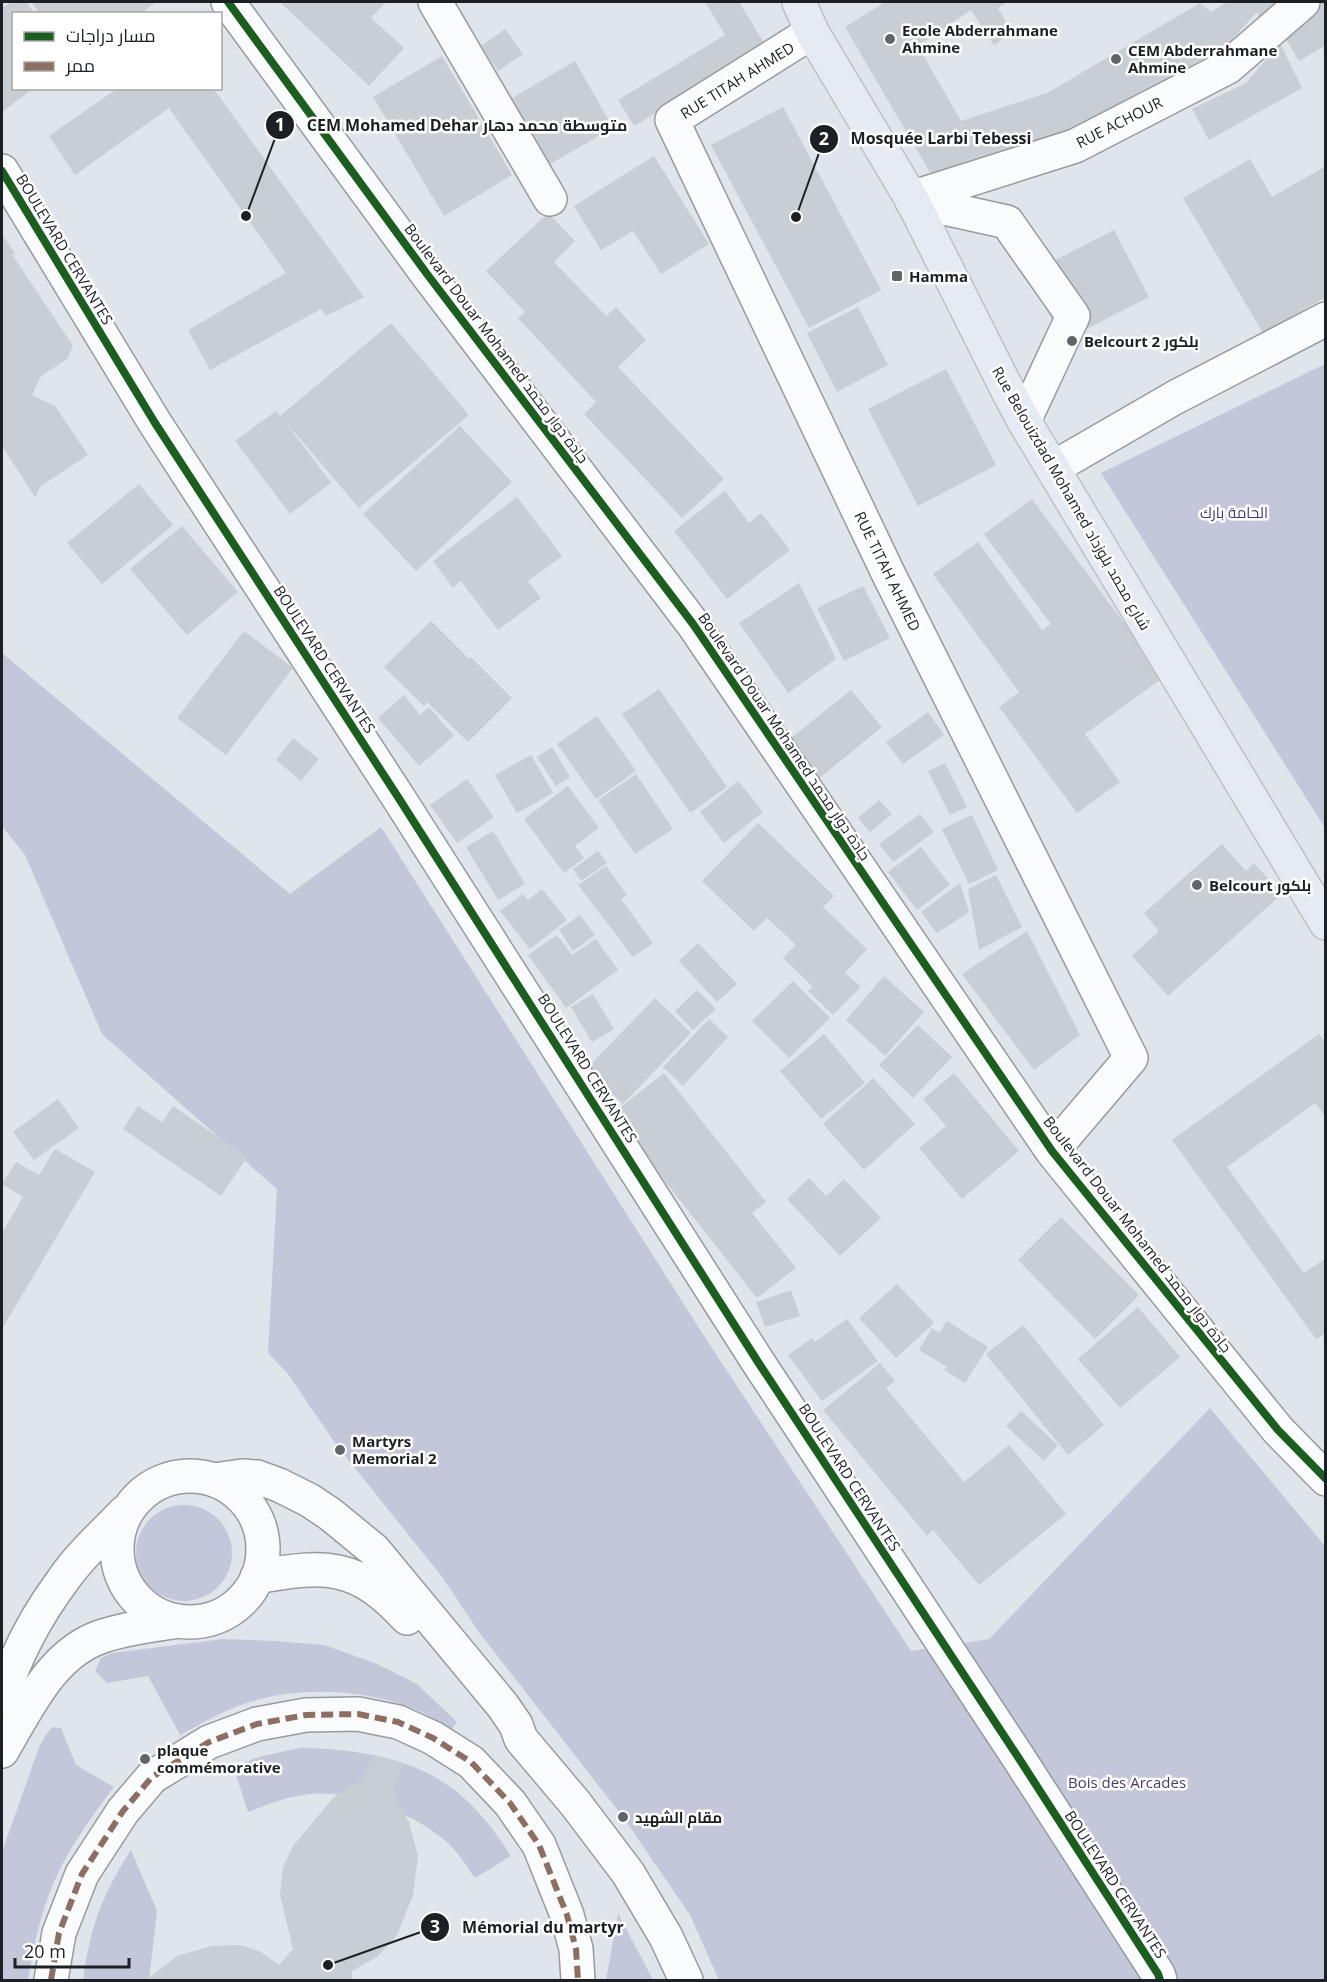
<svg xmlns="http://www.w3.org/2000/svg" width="1327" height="1982" font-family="'Open Sans',Cairo,sans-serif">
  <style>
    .green { fill: #c4c7d9 }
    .building { fill: #c8ced3 }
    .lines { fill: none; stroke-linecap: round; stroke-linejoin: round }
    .minor-casing { stroke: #969ba0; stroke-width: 36 }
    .major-casing { stroke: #bec0c4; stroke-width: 36 }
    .minor { stroke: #fafbfc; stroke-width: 33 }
    .major { stroke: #e6eaf2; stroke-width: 33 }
    .quiet { stroke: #8d6e63; stroke-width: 6; stroke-dasharray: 12 6; stroke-linecap: butt }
    .cycleway-casing { stroke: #fff; stroke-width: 11 }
    .cycleway { stroke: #1b5e20; stroke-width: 8 }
    .poi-dot { fill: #60656a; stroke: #fff; stroke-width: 2 }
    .labels { text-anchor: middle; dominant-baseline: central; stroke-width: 5; stroke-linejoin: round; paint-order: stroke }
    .poi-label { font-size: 15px; font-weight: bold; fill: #1c2024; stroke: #fff; text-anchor: start }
    .street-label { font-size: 15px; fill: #1c2024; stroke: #fff }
    .park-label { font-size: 15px; fill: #413c71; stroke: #fff }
    .leader { fill: none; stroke: #1c2024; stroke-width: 2 }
    .callout-dot { fill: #1c2024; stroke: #fff; stroke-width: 2 }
    .mark-label { font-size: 18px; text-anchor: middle; font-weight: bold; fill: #fff }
    .callout-label { font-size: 16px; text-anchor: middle; font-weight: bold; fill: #1c2024; stroke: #fff; stroke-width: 5; stroke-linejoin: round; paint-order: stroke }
  </style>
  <rect width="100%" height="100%" fill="#dfe5eb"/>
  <path class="green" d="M1325,364V828L1101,473Z
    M2,653L290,894L381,827L706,1339L911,1651L989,1639L1210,1408L1325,1546V1980H719L690,1915L623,1817L478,1631L443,1578L335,1443L288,1374L268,1353L277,1189L102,1034L25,855L2,826Z
    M136 1553a48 48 0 1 1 96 0a48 48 0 1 1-96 0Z
    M223,1639L274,1641L324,1645L375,1663L417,1684L457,1722L451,1730C440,1724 430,1716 419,1711C365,1688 293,1685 238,1706C218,1714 199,1725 180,1735L148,1676L107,1683L95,1671L101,1658L112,1653Z
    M53,1727L61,1728L76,1765L114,1787C94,1813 75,1840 60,1869C43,1903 34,1943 28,1980H2V1852L39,1747L48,1732Z
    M300,1748C349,1749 404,1755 446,1784C473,1802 494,1829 511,1856L475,1878C466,1866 458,1852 447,1842C413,1813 356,1790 310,1794C289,1796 269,1804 248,1812L233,1766L263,1756Z
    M131,1850L157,1911L149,1980H83C90,1927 102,1895 131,1850Z
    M618,1913L653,1980H606Z"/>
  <path class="building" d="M11,2H26L35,14H14V88H34L2,112V8Z
    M31,2H156L140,14H40Z
    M280,2H386L371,18L404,48L369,86Z
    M705,2H739L766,46L634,126L618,100L725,35Z
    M885,2H1007L998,8L1012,33L994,45L971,10L918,46L961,121L1049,92L1200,3L1211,12L1227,2H1293L1262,23L1257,12L1229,43L1072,137L938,186L845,27Z
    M1319,2H1326V45L1299,61L1282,33Z
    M505,29L523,54L498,71L481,46Z
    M1280,43L1302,88L1209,140L1192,109L1246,83Z
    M442,56L512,175L444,216L373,97Z
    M575,61L613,128L545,167L507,101Z
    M118,88H213L364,297L326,316L321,309L210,370L188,330L286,273L169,108L75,175L49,136Z
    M783,107L881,290L809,328L711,145Z
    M654,156L709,244L661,274L633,231L601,250L574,206Z
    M1250,159L1272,197L1326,166V297L1263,333L1183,198Z
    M548,213L575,241L554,262L606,316L616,307L646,340L618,367L724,479L682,518L584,414L596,402L518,318L525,312L486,271Z
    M1114,230L1149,297L1063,341L1028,274Z
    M2,234L16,255L11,253L73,346L67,359L41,376L32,395L55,406L88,455L41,486L35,497L2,446Z
    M858,307L888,365L837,392L807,333Z
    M391,323L469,415L359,508L284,420L331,483L290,514L235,441L276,411L280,416Z
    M946,369L996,465L918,506L868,409Z
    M460,426L512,482L416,571L363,514Z
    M139,484L173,525L102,584L67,543Z
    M725,491L749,523L761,513L790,550L727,599L674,531Z
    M517,497L562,556L528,581L541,598L498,630L461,581L453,588L433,561Z
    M1032,499L1164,677L1085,734L1120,782L1077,813L999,707L1019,692L933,574L978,542L1042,630L1051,624L984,534Z
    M182,526L238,592L187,635L130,569Z
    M799,583L836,659L788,693L739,623Z
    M863,586L890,638L844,661L817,608Z
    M431,621L469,659L471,657L512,698L468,742L427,702L424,706L384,667Z
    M244,631L293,668L226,755L177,718Z
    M659,689L727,787L690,813L622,714Z
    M851,690L882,727L817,780L786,742Z
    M404,695L420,715L429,707L454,736L419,766L378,718Z
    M928,712L944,735L903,764L886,742Z
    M597,716L636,771L596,799L557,744Z
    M293,738L319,759L301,781L276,760Z
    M552,747L570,777L556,786L537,757Z
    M531,755L553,793L517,813L495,775Z
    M945,763L967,807L950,815L928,771Z
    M636,774L673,829L635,854L598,800Z
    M467,779L494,817L457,843L430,805Z
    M738,781L763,812L724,843L700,812Z
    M568,786L599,828L575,846L584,858L564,873L524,819Z
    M879,800L892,814L870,832L858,818Z
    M920,814L934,832L893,862L879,844Z
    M972,815L998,870L969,884L942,829Z
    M758,823L834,896L823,907L867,949L845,973L861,987L833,1015L808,991L813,987L783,958L796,945L767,918L754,931L702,881Z
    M493,831L525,884L498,900L466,847Z
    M1222,844L1246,871L1254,863L1282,894L1168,996L1132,956L1159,931L1144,913Z
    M921,847L950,885L917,910L888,872Z
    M598,851L607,863L581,881L573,869Z
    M606,866L627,895L621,899L653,943L633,957L578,885Z
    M996,875L1022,927L979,950L968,889Z
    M960,883L969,912L937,933L921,912Z
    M542,889L567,920L530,949L500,911L523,894L528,900Z
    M580,915L595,935L573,951L559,930Z
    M1027,931L1080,1035L1034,1070L962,974Z
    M557,935L572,955L596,939L618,970L566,1008L528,955Z
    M698,943L737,984L717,1002L679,961Z
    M884,976L924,1012L885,1056L846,1020Z
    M793,981L830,1018L789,1058L752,1021Z
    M697,990L716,1009L693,1030L675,1011Z
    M593,994L614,1029L592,1042L571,1007Z
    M655,998L691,1033L623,1104L586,1069Z
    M709,1019L728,1037L683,1086L663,1067Z
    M918,1025L952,1057L913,1098L879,1065Z
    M824,1034L865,1083L821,1119L780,1071Z
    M1319,1034L1326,1043V1117L1315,1103L1227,1167L1304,1273L1326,1258V1333L1316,1339L1172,1140Z
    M664,1073L766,1202L752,1213L796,1268L757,1298L612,1114Z
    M954,1073L1019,1151L962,1199L919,1148L946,1126L923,1099Z
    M873,1078L915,1124L864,1170L823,1124Z
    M58,1099L79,1128L34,1160L13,1132Z
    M138,1106L162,1122L173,1106L247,1157L221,1196L123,1129Z
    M55,1149L95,1172L2,1329V1233L23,1197L2,1184L16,1162L39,1175Z
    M809,1178L826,1196L844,1179L881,1218L840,1256L787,1199Z
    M1061,1217L1139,1295L1095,1339L1018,1260Z
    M897,1284L934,1323L896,1358L859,1318Z
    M791,1290L800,1316L765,1327L756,1302Z
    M1138,1307L1180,1357L1120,1408L1078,1359Z
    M847,1319L878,1361L822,1401L788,1355L812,1338L815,1342Z
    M947,1321L988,1347L965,1383L944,1370L947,1367L919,1350L932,1328L939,1333Z
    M1023,1325L1104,1425L1068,1455L986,1354Z
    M880,1363L895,1381L886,1388L964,1482L1009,1445L1066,1514L979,1585L933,1530L927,1536L823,1410Z
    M1021,1411L1058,1445L1044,1461L1006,1426Z
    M373,1755L403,1763L393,1791L409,1822L418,1856L413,1895L397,1935L377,1957L352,1971V1980H146L177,1956L212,1946L240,1945L261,1952L279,1965L293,1949L280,1895L283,1867L293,1846L333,1798L363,1779Z"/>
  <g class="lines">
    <g class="minor-casing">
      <path id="minor" d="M228,2L427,274L693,624L1052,1151L1278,1430L1326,1479
        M435,2L550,199
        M812,32L672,120L888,573L1131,1058L1052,1151
        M2,171L155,423L398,797L758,1362L1018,1757L1158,1974L1160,1980
        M911,198L1075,146L1228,67L1303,2
        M912,201L1007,222L1073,316L1024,421
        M1053,468L1174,398L1326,319
        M117 1549a73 73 0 1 1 146 0a73 73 0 1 1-146 0Z
        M214,1480L242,1476L257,1477L279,1485L309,1500L330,1514L374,1550L503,1706L516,1725L521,1739L575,1803L628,1873L666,1937L686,1980
        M257,1577C326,1564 358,1564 407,1618
        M2,1698C15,1656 37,1615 63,1580C80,1555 104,1534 125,1512
        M2,1751C27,1709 52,1652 103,1636C127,1628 154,1625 179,1621
        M51,1980L59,1933L82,1874L123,1811L152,1777L209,1742L257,1724L306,1715L358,1714L398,1722L433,1738L471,1762L510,1803L539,1845L567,1915L576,1949L578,1980"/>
    </g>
    <g class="major-casing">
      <path id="major" d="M799,2L812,32L911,198L1009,393L1024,421L1326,923"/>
    </g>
    <use href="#minor" class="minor"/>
    <use href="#major" class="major"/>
    <path class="quiet" d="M51,1980L59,1933L82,1874L123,1811L152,1777L209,1742L257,1724L306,1715L358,1714L398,1722L433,1738L471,1762L510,1803L539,1845L567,1915L576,1949L578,1980"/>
    <g class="cycleway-casing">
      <path id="cycleway" d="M228,2L427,274L693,624L1052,1151L1278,1430L1326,1479
        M2,171L155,423L398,797L758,1362L1018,1757L1158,1974L1160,1980"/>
    </g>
    <use href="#cycleway" class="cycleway"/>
  </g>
  <g class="poi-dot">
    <circle cx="890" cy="39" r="6"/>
    <circle cx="1116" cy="59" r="6"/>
    <rect x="891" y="270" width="12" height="12" rx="3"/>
    <circle cx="1072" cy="341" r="6"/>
    <circle cx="1197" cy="885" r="6"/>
    <circle cx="340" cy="1450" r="6"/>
    <circle cx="145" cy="1759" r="6"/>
    <circle cx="623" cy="1817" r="6"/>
  </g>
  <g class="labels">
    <g class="poi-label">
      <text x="902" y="30">Ecole Abderrahmane<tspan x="902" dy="17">Ahmine</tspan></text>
      <text x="1128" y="50">CEM Abderrahmane<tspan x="1128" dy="17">Ahmine</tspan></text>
      <text x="909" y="276">Hamma</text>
      <text x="1084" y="341">Belcourt 2 بلكور</text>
      <text x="1209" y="885">Belcourt بلكور</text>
      <text x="352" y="1441">Martyrs<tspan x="352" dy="17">Memorial 2</tspan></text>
      <text x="157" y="1750">plaque<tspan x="157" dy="17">commémorative</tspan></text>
      <text x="635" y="1817">مقام الشهيد</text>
    </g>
    <g class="street-label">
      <text transform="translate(737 80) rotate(-32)">RUE TITAH AHMED</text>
      <text transform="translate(1119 122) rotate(-27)">RUE ACHOUR</text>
      <text transform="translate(65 249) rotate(59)">BOULEVARD CERVANTES</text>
      <text transform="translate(497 343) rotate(53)">Boulevard Douar Mohamed جادة دوار محمد</text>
      <text transform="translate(1072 498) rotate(60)">Rue Belouizdad Mohamed شارع محمد بلوزداد</text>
      <text transform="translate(888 571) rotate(64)">RUE TITAH AHMED</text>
      <text transform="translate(325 659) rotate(57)">BOULEVARD CERVANTES</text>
      <text transform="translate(785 736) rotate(56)">Boulevard Douar Mohamed جادة دوار محمد</text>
      <text transform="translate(588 1068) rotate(58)">BOULEVARD CERVANTES</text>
      <text transform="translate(1138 1234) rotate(52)">Boulevard Douar Mohamed جادة دوار محمد</text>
      <text transform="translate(850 1477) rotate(57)">BOULEVARD CERVANTES</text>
      <text transform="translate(1116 1884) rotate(57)">BOULEVARD CERVANTES</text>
    </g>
    <g class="park-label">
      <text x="1234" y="512">الحامة بارك</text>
      <text x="1127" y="1782">Bois des Arcades</text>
    </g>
  </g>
  <path class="leader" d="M246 216L280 125M796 217L824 139M328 1965L435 1927"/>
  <g class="callout-dot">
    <circle cx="246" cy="216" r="6"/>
    <circle cx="796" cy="217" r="6"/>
    <circle cx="328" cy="1965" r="6"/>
    <circle cx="280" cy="125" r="15"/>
    <circle cx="824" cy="139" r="15"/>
    <circle cx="435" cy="1927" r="15"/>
  </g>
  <g class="mark-label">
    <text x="280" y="131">1</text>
    <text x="824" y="145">2</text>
    <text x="435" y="1933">3</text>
  </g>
  <g class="callout-label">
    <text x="467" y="131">CEM Mohamed Dehar متوسطة محمد دهار</text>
    <text x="941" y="144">Mosquée Larbi Tebessi</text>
    <text x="543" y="1933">Mémorial du martyr</text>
  </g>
  <rect width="1327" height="1982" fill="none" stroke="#1c2024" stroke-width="6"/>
  <rect x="12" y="12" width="210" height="78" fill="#ffffff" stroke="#a4a6a7" stroke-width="1.5"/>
  <rect x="24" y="32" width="30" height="9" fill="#1b5e20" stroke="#a4a6a7" stroke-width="1.5"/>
  <text x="66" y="42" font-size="18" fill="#1c2024">مسار دراجات</text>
  <rect x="24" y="62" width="30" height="9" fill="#8d6e63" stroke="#a4a6a7" stroke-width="1.5"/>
  <text x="66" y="72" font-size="18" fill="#1c2024">ممر</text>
  <path d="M15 1958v9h114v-9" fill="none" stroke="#1c2024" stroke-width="3"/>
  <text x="24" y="1958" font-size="18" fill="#1c2024" stroke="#ffffff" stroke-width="4.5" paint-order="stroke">20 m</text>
</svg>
